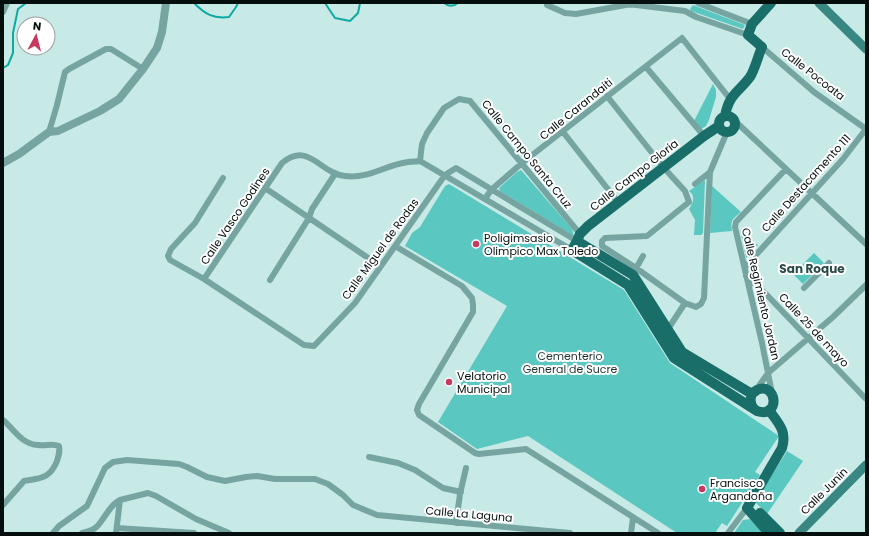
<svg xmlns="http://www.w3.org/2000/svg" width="869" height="536" font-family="Poppins,sans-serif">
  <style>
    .green { fill: #5ac7c0 }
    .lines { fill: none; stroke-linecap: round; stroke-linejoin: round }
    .stream { stroke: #0fa9a2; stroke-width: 2 }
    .minor { stroke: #76a5a1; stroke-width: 6 }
    .tertiary { stroke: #76a5a1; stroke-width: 8 }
    .secondary { stroke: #398782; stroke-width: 9 }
    .primary { stroke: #1a6e69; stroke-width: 10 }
    .poi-dot { fill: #c8395f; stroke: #fff; stroke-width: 1.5 }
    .labels { text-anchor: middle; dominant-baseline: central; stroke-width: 4; stroke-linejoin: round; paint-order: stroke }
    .street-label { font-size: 11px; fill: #040f0e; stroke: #fff }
    .poi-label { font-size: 11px; fill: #040f0e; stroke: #fff; text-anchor: start }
    .park-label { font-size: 11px; fill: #1f3634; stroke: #fff }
    .neighbourhood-label { font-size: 12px; font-weight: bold; fill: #2c4a48; stroke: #fff }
  </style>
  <rect width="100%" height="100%" fill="#c7eae6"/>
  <path class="green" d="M693,5L745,25L743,29L691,11L690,9Z
    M713,84L716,90V97L709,120L706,126L701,129L694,121Z
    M521,170L572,229L574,236L500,191L499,188L517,172Z
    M705,180L703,233L701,235H694L695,220L689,209C693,203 696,196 689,191Z
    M449,184L624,290L670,363L779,436L755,472L760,475L727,526L722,523L715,533H677L528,436L477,449L438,422L507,306L405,246L412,233L420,227L445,186Z
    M712,186L741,212C733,219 730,219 732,231L710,233Z
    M740,230L758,245L746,258Z
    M814,253L824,263L803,284L793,274Z
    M787,451L803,461L767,514L755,502Z
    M750,519L764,533H734L743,520Z"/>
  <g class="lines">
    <path class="stream" d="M194,3C205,14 213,19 229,17L236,7L238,3
      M325,3L335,18L350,21L358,13L360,3
      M444,3C449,7 453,7 458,3
      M3,68L8,65L13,53V33L18,9L26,3"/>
    <path class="minor" d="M698,3L752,24
      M628,4L685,11L696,17L748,35
      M547,5L565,13L576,14L631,4
      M3,12L7,3
      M762,47L814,92L866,129
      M646,67L704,136
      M607,96L664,168L685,191L689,202L647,236L605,238L602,241V246L636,268L685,303L696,307L701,304L704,298L710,172L727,132
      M735,121L866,244
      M49,132L57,105L65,72L69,69L106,49H111L143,69
      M563,132L618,202
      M420,161L422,144L427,133L444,108L459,99L470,101L580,234
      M223,178L195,223L171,249L168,256L170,260L204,279L304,345L314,346L355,303L445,175L456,168L577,241
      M695,184L710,172
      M265,188L380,266
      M485,199L491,190L522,163L682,38L730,99
      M395,246L462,286L472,298L473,305V312L419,404L417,410L419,415L475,453L479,454L526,449L658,533
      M745,267L843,159L866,129
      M635,270L643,256
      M746,276L766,294L866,399
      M204,279L282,163C309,141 319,173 345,176C369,179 385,165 408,162C412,161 416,162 420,161L572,250
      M270,280L309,218L312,209L335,174
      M804,288L829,263
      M668,329L685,303
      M756,390L768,373L833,317L866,285
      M772,393L762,343L735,227L736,222L786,169
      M3,420C14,429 21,444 38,445C46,446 52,443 59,446C60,452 59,455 57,461C50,479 40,478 24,481L3,505
      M369,457L398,463L415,470L443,488L461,492
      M456,523L460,494L466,468
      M117,528L194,533
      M53,533L59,526L87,506L105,468L113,462L127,460L179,464L187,467L207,477L225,481L246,477L257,476L275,479H315L328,484L343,495L353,505L377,515L570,533
      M82,533C100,530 100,521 110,509C113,505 116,502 120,500
      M116,533L120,500L148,493L156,496L196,519L229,533
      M631,533L633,518
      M728,533L747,508"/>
    <path class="tertiary" d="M3,163L19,154L49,132L58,131L100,111L119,99L143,69L157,48L162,32L166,3"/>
    <path class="secondary" d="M819,3L866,49
      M799,533L866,465"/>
    <path class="primary" d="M719 124a8 8 0 1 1 16 0a8 8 0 1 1-16 0Z
      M725,116C729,94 738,93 750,77C755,69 758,56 762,47L748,35L752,24L771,3
      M719,126L704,136L588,226L580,234L577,241L572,250L628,285L674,358L757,411C781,419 777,381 757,390C749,394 749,403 754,409
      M577,241L633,275L682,352L752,394
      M769,410C779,424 787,431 782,448L747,508L769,533
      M760,513L780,533"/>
  </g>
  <g class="poi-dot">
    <circle cx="476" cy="244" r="4"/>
    <circle cx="449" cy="382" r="4"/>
    <circle cx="702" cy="489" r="4"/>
  </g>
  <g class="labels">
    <g class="street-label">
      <text transform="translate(813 74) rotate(38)">Calle Pocoata</text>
      <text transform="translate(576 109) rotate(-39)">Calle Carandaiti</text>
      <text transform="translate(527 154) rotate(51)">Calle Campo Santa Cruz</text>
      <text transform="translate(634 175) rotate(-38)">Calle Campo Gloria</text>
      <text transform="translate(806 183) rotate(-48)">Calle Destacamento 111</text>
      <text transform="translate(235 216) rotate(-56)">Calle Vasco Godines</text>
      <text transform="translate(380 249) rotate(-54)">Calle Miguel de Rodas</text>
      <text transform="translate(761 294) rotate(77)">Calle Regimiento Jordan</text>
      <text transform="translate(814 330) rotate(47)">Calle 25 de mayo</text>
      <text transform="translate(824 491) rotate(-45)">Calle Junín</text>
      <text transform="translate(469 514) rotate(5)">Calle La Laguna</text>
    </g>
    <g class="poi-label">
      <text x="484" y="238">Poligimsasio<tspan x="484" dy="13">Olimpico Max Toledo</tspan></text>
      <text x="457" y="376">Velatorio<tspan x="457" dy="13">Municipal</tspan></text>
      <text x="710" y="483">Francisco<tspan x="710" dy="13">Argandoña</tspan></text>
    </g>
    <g class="park-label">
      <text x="570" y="356">Cementerio<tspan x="570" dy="13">General de Sucre</tspan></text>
    </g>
    <g class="neighbourhood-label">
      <text x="812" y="268">San Roque</text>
    </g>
  </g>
  <rect width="869" height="536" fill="none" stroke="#040f0e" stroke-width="8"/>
  <g transform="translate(36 36) rotate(7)"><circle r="19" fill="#ffffff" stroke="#9b9f9f"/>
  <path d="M0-3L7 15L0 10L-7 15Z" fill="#c8395f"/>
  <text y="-6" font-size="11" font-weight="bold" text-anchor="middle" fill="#040f0e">N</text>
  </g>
</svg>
